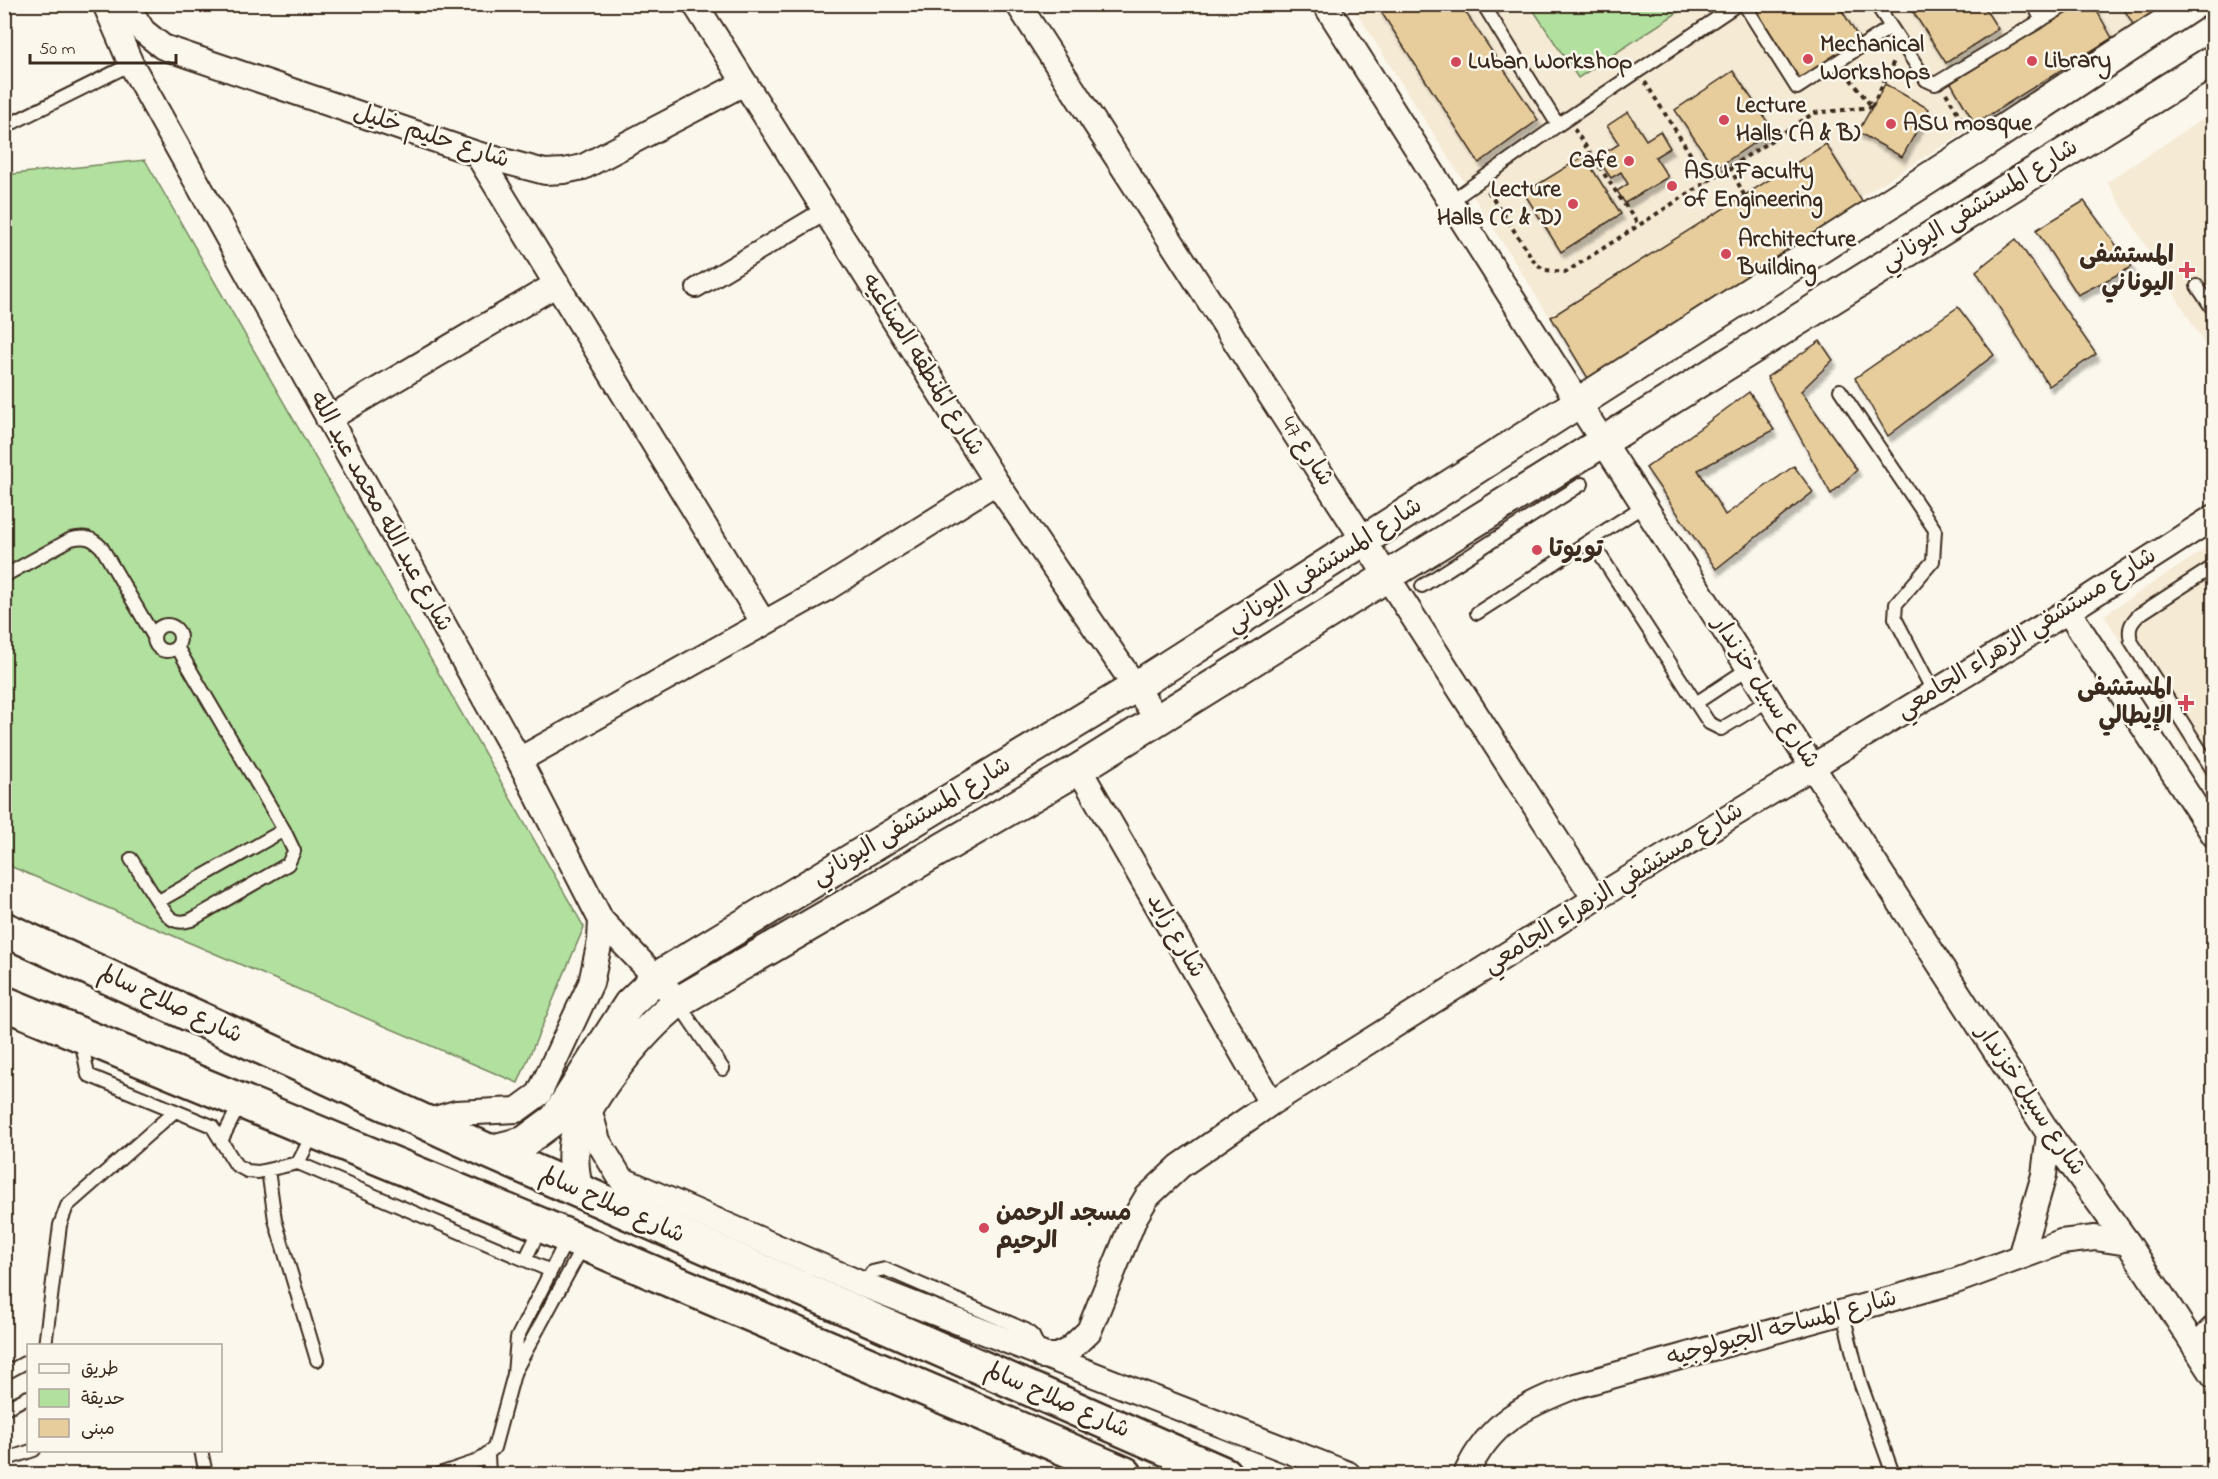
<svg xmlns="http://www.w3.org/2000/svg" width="2218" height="1479" font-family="'Indie Flower','Playpen Sans Arabic',sans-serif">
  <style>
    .built { fill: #f5ead4 }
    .green { fill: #b1e09f; stroke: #76855e; stroke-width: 1.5 }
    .building { fill: #e7cd9c; stroke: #3b2a1e; stroke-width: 1.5; filter: url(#shadow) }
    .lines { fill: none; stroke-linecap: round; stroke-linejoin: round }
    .service-casing { stroke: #3b2a1e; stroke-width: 16 }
    .pedestrian-casing { stroke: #3b2a1e; stroke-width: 22 }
    .minor-casing { stroke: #3b2a1e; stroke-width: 28 }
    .tertiary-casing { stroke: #3b2a1e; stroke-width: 34 }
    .trunk-casing { stroke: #3b2a1e; stroke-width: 38 }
    .path { stroke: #3b2a1e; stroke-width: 4; stroke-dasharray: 4.5 4.5; stroke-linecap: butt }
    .service { stroke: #fbf7ec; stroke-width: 12 }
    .pedestrian { stroke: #fbf7ec; stroke-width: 18 }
    .minor { stroke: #fbf7ec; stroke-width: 24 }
    .tertiary { stroke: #fbf7ec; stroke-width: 30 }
    .trunk { stroke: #fbf7ec; stroke-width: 33 }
    .poi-dot { fill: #d1495b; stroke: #fbf7ec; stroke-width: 2 }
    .labels { text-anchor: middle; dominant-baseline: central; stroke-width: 5; stroke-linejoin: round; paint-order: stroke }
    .poi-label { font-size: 24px; font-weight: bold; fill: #3b2a1e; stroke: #fbf7ec; text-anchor: start }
    .street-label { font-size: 24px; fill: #3b2a1e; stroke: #fbf7ec }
  </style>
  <defs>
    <filter id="shadow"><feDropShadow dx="3.5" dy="6" stdDeviation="1.5" flood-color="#0004"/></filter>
  </defs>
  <rect width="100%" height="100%" fill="#fbf7ec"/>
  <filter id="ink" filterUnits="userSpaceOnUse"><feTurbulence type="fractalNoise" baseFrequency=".0167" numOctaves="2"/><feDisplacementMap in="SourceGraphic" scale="12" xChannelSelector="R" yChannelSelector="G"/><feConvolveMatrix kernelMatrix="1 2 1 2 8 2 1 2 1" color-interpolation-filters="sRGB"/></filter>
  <g filter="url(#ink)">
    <path class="built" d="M1352,5H2167L1607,356L1585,373Z
      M2213,112V358L2107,182Z
      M2213,544V790L2104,615Z"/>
    <path class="green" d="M1530,5H1689L1578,78Z
      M145,160L584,927L518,1083L5,864L4,175Z"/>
    <path class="building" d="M1376,4H1460L1538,120L1479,163Z
      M1767,4H1838L1860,40L1799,79L1757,11Z
      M1908,4H1982L1998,29L1946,63Z
      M2078,4H2093L2112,38L1975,124L1951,83Z
      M2121,4H2167L2134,26Z
      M1733,71L1773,130L1715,169L1675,110Z
      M1885,84L1929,109L1902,157L1858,132Z
      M1628,112L1646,140L1660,131L1670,148L1655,157L1668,177L1625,203L1617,191L1628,184L1621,172L1611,178L1597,158L1619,144L1607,126Z
      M1826,144L1868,211L1592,385L1551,317Z
      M1584,156L1621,214L1561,252L1524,193Z
      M2084,201L2132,267L2078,295L2036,230Z
      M2016,239L2096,354L2049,386L1976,271Z
      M1958,307L1994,355L1888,436L1855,378Z
      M1820,341L1833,360L1801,391L1857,470L1831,494L1767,377Z
      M1749,392L1774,430L1698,470L1725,515L1794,466L1813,492L1716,569L1646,468Z"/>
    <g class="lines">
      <g class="service-casing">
        <path id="service" d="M1483,4L1558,125
          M1744,4L1797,88L1891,27
          M1876,4L1926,80L1935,84L2068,4
          M2033,4L2042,20
          M4,127L131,64
          M1451,201L1558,125L1738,4
          M2197,286L2214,311
          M1840,390L1935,530L1933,561L1896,604L1895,618L1934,693
          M1591,541L1709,723L1721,729L1769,700
          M2214,566L2140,614C2130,623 2128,629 2131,641L2214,772
          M4,576L71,539C85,536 92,537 102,548L154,637
          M1422,586L1582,484
          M1477,613L1645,505
          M154 638a13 13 0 1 1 26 0a13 13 0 1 1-26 0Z
          M1696,703L1749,668
          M131,859C140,872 161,911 172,919C179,923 184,922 191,920L288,864L294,851L284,830L177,647
          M159,901L284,830
          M678,1003L723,1069
          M81,1039L88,1075L212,1126L236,1165L247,1171L258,1172L298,1163L551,1271
          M222,1139L240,1104
          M298,1163L314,1132
          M268,1170L275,1220L317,1360
          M525,1260L541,1227
          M864,1285L872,1272L885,1269L1026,1330L1033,1336L1041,1353
          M1843,1314L1860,1382L1893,1474
          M45,1346L60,1225L67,1206L175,1111
          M514,1373L583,1246
          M4,1374L28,1361
          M4,1409L28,1397
          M201,1450L206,1474
          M488,1455L489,1474
          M4,1460L34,1450
          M439,1474L478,1461L494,1448L514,1374L517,1338L567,1239"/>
      </g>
      <g class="pedestrian-casing">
        <path id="pedestrian" d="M696,288L825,211"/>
      </g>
      <g class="minor-casing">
        <path id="minor" d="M105,4L131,64L519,760L601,920L669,991
          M126,4L143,31L163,47L477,154L545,172L564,171L583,167L744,83
          M695,4L996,482L1158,720
          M1018,4L1595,899
          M1325,4L1602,440L2049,1134L2128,1243L2214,1376
          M477,154L763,622
          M328,419L557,284
          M2068,611L2214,835
          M519,760L827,588L996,482
          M1079,769L1271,1103
          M589,1109L598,1141L621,1179L864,1285L1348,1474
          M425,1122L456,1113L517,1110L539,1094L591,983L600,941L601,920
          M2020,1257L2044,1175L2049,1134
          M2195,1347L2214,1328
          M1042,1356H1057L1069,1350L1089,1331L1135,1217L1147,1197L1180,1166L1271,1103L1595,899L2068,611L2214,517
          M1466,1474C1490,1422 1523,1406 1575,1386L1956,1281L2061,1242L2095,1238L2128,1243"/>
      </g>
      <g class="tertiary-casing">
        <path id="tertiary" d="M488,1151L524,1142L555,1119L629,1004L657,977L1135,687L1979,146L2194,4
          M577,1191C574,1172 571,1154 576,1136C588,1094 644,1029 678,1002L1079,769L2214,60"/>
      </g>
      <g class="trunk-casing">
        <path id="trunk" d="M4,929L488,1151L1224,1474
          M4,1003L541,1225L1125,1474"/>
      </g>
      <path class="path" d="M1845,72L1872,107
        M1645,82L1708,182
        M1946,93L1967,128
        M1872,107L1895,59
        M1574,129L1639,226
        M1730,167L1744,195
        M1488,191L1536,264L1545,270L1566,272L1814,113L1872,107"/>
      <use href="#service" class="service"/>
      <use href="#pedestrian" class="pedestrian"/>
      <use href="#minor" class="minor"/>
      <use href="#tertiary" class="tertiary"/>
      <use href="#trunk" class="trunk"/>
    </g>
  </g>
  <g class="poi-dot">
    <circle cx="1808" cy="59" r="6"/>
    <circle cx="2032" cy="61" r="6"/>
    <circle cx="1456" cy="62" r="6"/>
    <circle cx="1724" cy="120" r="6"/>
    <circle cx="1891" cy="124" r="6"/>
    <circle cx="1629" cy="161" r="6"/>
    <circle cx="1672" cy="186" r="6"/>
    <circle cx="1573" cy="204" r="6"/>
    <circle cx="1726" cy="254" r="6"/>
    <path d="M2184 261h6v6h6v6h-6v6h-6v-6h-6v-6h6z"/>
    <circle cx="1537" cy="550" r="6"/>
    <path d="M2183 694h6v6h6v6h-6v6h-6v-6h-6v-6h6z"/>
    <circle cx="984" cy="1228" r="6"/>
  </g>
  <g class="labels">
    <g class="poi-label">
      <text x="1820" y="45">Mechanical<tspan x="1820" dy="28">Workshops</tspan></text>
      <text x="2044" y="61">Library</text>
      <text x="1468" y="62">Luban Workshop</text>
      <text x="1736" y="106">Lecture<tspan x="1736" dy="28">Halls (A &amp; B)</tspan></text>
      <text x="1903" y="124">ASU mosque</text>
      <text x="1617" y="161" text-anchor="end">Cafe</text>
      <text x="1684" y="172">ASU Faculty<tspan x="1684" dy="28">of Engineering</tspan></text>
      <text x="1561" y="190" text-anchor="end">Lecture<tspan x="1561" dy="28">Halls (C &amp; D)</tspan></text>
      <text x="1738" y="240">Architecture<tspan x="1738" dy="28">Building</tspan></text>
      <text x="2174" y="256" text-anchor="end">المستشفى<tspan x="2174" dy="28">اليوناني</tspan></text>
      <text x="1549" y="550">تويوتا</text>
      <text x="2172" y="689" text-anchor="end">المستشفى<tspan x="2172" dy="28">الإيطالي</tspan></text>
      <text x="996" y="1214">مسجد الرحمن<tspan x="996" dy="28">الرحيم</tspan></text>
    </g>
    <g class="street-label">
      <text transform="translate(431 137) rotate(18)">شارع حليم خليل</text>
      <text transform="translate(1980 206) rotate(-32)">شارع المستشفى اليوناني</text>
      <text transform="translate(922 365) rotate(58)">شارع المنطقه الصناعيه</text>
      <text transform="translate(1306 452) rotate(57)">شارع 47</text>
      <text transform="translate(380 512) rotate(61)">شارع عبد الله محمد عبد الله</text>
      <text transform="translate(1325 566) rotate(-33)">شارع المستشفى اليوناني</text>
      <text transform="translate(2027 634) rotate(-32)">شارع مستشفي الزهراء الجامعي</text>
      <text transform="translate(1765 693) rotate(57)">شارع سبيل خزندار</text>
      <text transform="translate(912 822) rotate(-31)">شارع المستشفى اليوناني</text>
      <text transform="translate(1614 889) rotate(-32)">شارع مستشفي الزهراء الجامعي</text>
      <text transform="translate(1175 936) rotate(60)">شارع زايد</text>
      <text transform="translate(170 1005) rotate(25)">شارع صلاح سالم</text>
      <text transform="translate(2030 1101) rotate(56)">شارع سبيل خزندار</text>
      <text transform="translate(612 1206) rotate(24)">شارع صلاح سالم</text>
      <text transform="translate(1782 1329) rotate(-15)">شارع المساحه الجيولوجيه</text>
      <text transform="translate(1057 1401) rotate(24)">شارع صلاح سالم</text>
    </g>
  </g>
  <rect width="2218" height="1479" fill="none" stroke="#fbf7ec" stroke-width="24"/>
  <rect x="12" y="12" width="2194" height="1455" fill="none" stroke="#3b2a1e" stroke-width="2" filter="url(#ink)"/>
  <rect x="27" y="1344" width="195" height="108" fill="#fbf7ec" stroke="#aea59a" stroke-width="1.5"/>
  <rect x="39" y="1364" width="30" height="9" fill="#fbf7ec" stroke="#aea59a" stroke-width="1.5"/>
  <text x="81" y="1374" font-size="18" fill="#3b2a1e">طريق</text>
  <rect x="39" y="1389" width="30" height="18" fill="#b1e09f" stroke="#aea59a" stroke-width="1.5"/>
  <text x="81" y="1404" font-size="18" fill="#3b2a1e">حديقة</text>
  <rect x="39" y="1419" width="30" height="18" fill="#e7cd9c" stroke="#aea59a" stroke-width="1.5"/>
  <text x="81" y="1434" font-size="18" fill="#3b2a1e">مبنى</text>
  <path d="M30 54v9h146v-9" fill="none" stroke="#3b2a1e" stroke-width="3"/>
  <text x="39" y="54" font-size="18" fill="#3b2a1e" stroke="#fbf7ec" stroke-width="4.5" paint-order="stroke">50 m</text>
</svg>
